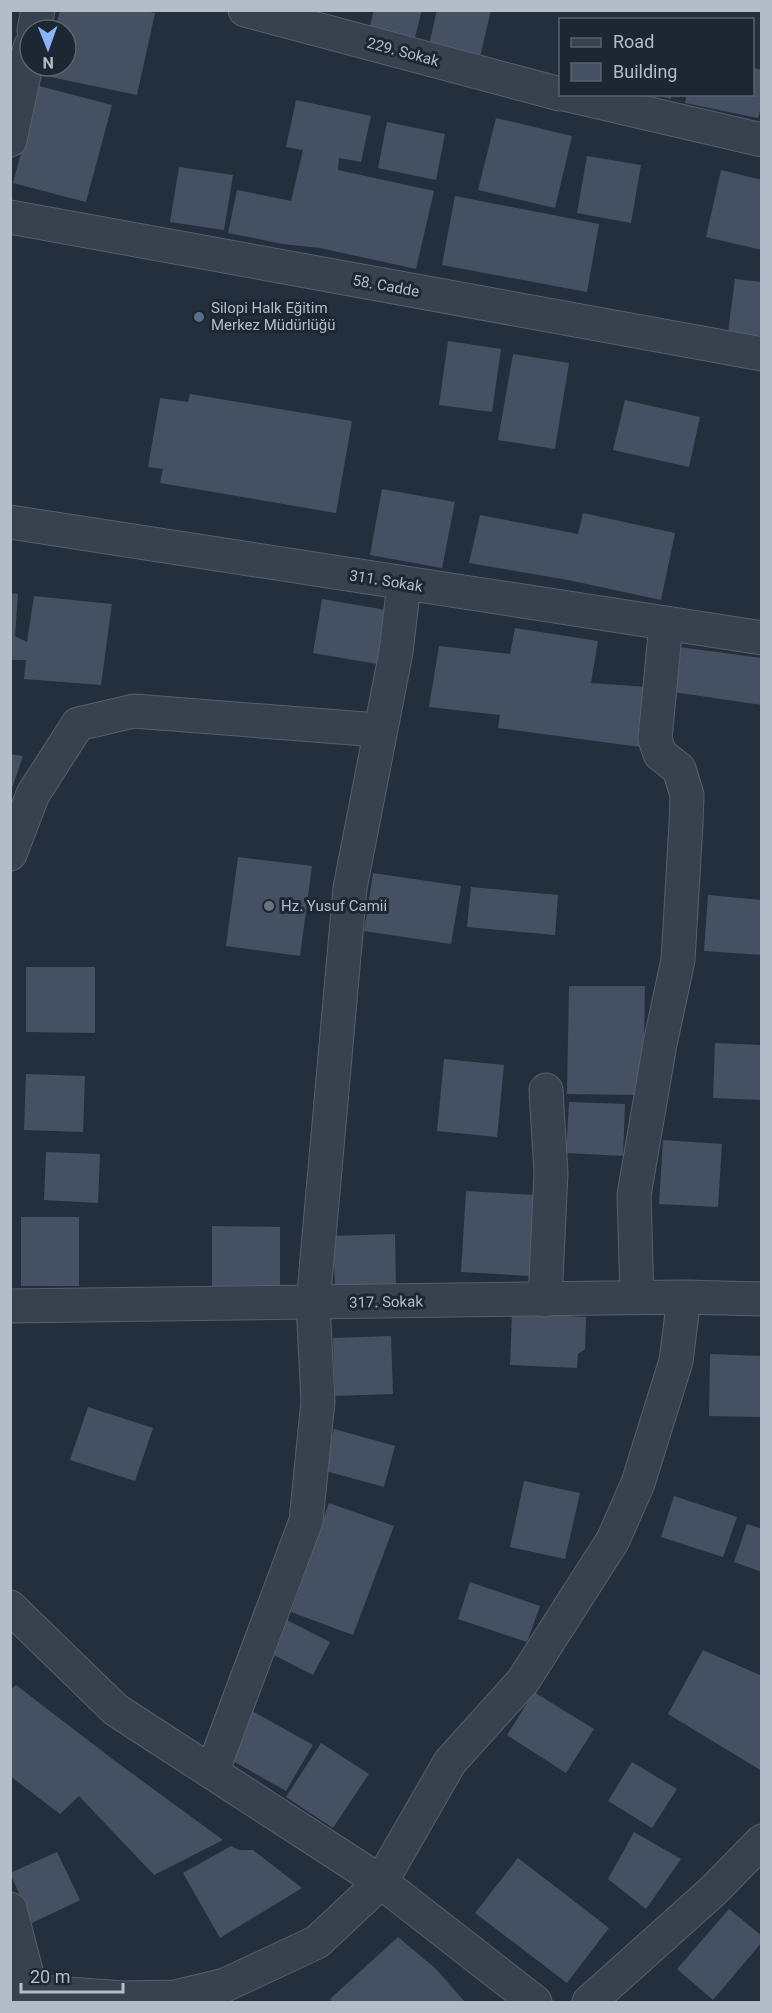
<svg xmlns="http://www.w3.org/2000/svg" width="772" height="2013" font-family="Roboto,sans-serif">
  <style>
    .building { fill: #455162 }
    .lines { fill: none; stroke-linecap: round; stroke-linejoin: round }
    .minor-casing { stroke: #565f6c; stroke-width: 35 }
    .minor { stroke: #38414e; stroke-width: 33 }
    .service-dot { fill: #5c6f8a; stroke: #1d2633; stroke-width: 2 }
    .worship-dot { fill: #6b7280; stroke: #1d2633; stroke-width: 2 }
    .labels { text-anchor: middle; dominant-baseline: central; stroke-width: 6; stroke-linejoin: round; paint-order: stroke }
    .street-label { font-size: 15px; fill: #b4bcc9; stroke: #1d2633 }
    .poi-label { font-size: 15px; fill: #b4bcc9; stroke: #1d2633; text-anchor: start }
  </style>
  <rect width="100%" height="100%" fill="#242f3e"/>
  <path class="building" d="M60,10H140L155,13L137,95L46,76L48,66H66V30H55Z
    M374,10H422L413,45L368,34Z
    M437,10H491L479,61L428,49Z
    M753,68L762,70V104L758,118L685,103L687,94H753Z
    M39,86L112,105L86,202L13,183Z
    M653,94H672L671,99Z
    M296,100L371,116L361,162L339,158L338,170L434,191L416,269L320,248L283,244L228,233L237,190L291,201L303,150L286,147Z
    M496,118L572,136L555,208L478,190Z
    M387,122L445,134L436,180L378,168Z
    M587,156L641,165L631,223L577,213Z
    M179,167L233,175L224,230L170,222Z
    M721,170L762,180V250L706,237Z
    M455,196L599,224L587,292L442,265Z
    M735,279L762,282V336L728,332Z
    M448,341L501,349L492,412L439,405Z
    M513,354L569,363L555,449L498,440Z
    M190,394L352,421L336,513L160,483L163,469L148,467L160,398L188,402Z
    M625,400L700,417L689,467L613,450Z
    M382,489L455,502L442,568L370,555Z
    M583,513L675,533L661,600L568,580L469,563L480,515L578,534Z
    M10,593L18,594L15,636L27,642L34,596L112,604L101,685L24,679L26,660H10Z
    M322,599L386,610L377,664L313,653Z
    M515,628L598,641L591,683L647,687L640,747L498,728L500,715L429,707L439,646L510,654Z
    M679,647L762,658V705L673,692Z
    M10,754L23,756L11,791H10Z
    M238,857L312,866L300,956L226,946Z
    M373,873L461,886L451,944L364,931Z
    M471,887L558,895L555,935L467,927Z
    M708,895L762,900V955L704,951Z
    M26,967H95V1033L26,1032Z
    M569,986H645L643,1095L567,1094Z
    M715,1043L762,1045V1100L713,1098Z
    M444,1059L504,1065L497,1137L437,1131Z
    M26,1074L85,1076L83,1132L24,1130Z
    M569,1102L625,1104L623,1156L566,1153Z
    M663,1140L722,1144L718,1207L659,1204Z
    M46,1152L100,1154L98,1203L44,1200Z
    M466,1191L536,1195L531,1276L461,1272Z
    M21,1217H79V1286H21Z
    M212,1226L280,1227V1288L212,1287Z
    M395,1234L396,1289L335,1290L333,1236Z
    M512,1313L586,1317L585,1349L578,1354L577,1368L510,1365Z
    M391,1336L393,1394L335,1396L333,1338Z
    M710,1354L762,1356V1417L709,1416Z
    M88,1407L153,1428L135,1481L70,1460Z
    M334,1429L395,1446L384,1487L322,1470Z
    M524,1481L580,1493L565,1559L510,1547Z
    M674,1496L737,1517L723,1557L661,1537Z
    M329,1503L394,1526L353,1635L291,1612Z
    M747,1524L762,1529V1572L734,1562Z
    M470,1582L540,1606L527,1642L458,1619Z
    M283,1618L330,1642L313,1675L266,1651Z
    M703,1650L762,1676V1771L668,1714Z
    M16,1685L115,1761L223,1840L154,1875L79,1796L60,1814L10,1776V1690Z
    M534,1692L594,1729L566,1773L507,1735Z
    M252,1711L313,1745L286,1791L226,1757Z
    M321,1743L369,1774L333,1828L286,1797Z
    M632,1762L677,1789L652,1828L608,1801Z
    M634,1832L681,1859L646,1909L608,1879Z
    M231,1846L239,1850H253L302,1888L220,1938L183,1873Z
    M57,1852L80,1900L32,1923L10,1873Z
    M518,1858L609,1928L567,1983L475,1913Z
    M729,1909L762,1936V1942L713,2000L677,1969Z
    M398,1937L436,1969L465,2002H333L330,1999Z"/>
  <g class="lines">
    <g class="minor-casing">
      <path id="minor" d="M245,10L560,94
        M34,30L38,10
        M564,94L762,140
        M10,140L30,47
        M10,217L762,354
        M10,522L762,638
        M10,854L33,794L78,724L134,711L378,730
        M637,1298L634,1195L660,1044L678,960L686,824L687,795L679,769L660,754L655,739L666,624
        M545,1300L551,1173L546,1090
        M10,1306L684,1297L762,1299
        M10,1607L116,1710L381,1882L535,2002
        M212,1772L306,1521L318,1401L313,1304L350,888L396,652L404,584
        M10,1909L34,2002
        M10,1990L125,1998L175,1997L225,1985L317,1942L381,1882L450,1762L523,1681L613,1540L638,1483L676,1361L684,1297
        M589,2002L713,1891L762,1841"/>
    </g>
    <use href="#minor" class="minor"/>
  </g>
  <circle class="service-dot" cx="199" cy="317" r="6"/>
  <circle class="worship-dot" cx="269" cy="906" r="6"/>
  <g class="labels">
    <g class="street-label">
      <text transform="translate(403 52) rotate(15)">229. Sokak</text>
      <text transform="translate(386 286) rotate(10)">58. Cadde</text>
      <text transform="translate(386 581) rotate(9)">311. Sokak</text>
      <text transform="translate(386 1302) rotate(-1)">317. Sokak</text>
    </g>
    <g class="poi-label">
      <text x="211" y="308">Silopi Halk Eğitim<tspan x="211" dy="17">Merkez Müdürlüğü</tspan></text>
      <text x="281" y="906">Hz. Yusuf Camii</text>
    </g>
  </g>
  <rect width="772" height="2013" fill="none" stroke="#b4bcc9" stroke-width="24"/>
  <rect x="559" y="18" width="195" height="78" fill="#1d2633" stroke="#59626f" stroke-width="1.5"/>
  <rect x="571" y="38" width="30" height="9" fill="#38414e" stroke="#59626f" stroke-width="1.5"/>
  <text x="613" y="48" font-size="18" fill="#b4bcc9">Road</text>
  <rect x="571" y="63" width="30" height="18" fill="#455162" stroke="#59626f" stroke-width="1.5"/>
  <text x="613" y="78" font-size="18" fill="#b4bcc9">Building</text>
  <g transform="translate(48 48) rotate(179)"><circle r="28" fill="#1d2633" stroke="#59626f" stroke-width="1.5"/>
  <path d="M0-4.5L10 22L0 15L-10 22Z" fill="#8ab4f8"/>
  <text y="-9" font-size="16" font-weight="bold" text-anchor="middle" fill="#b4bcc9">N</text>
  </g>
  <path d="M21 1983v9h102v-9" fill="none" stroke="#b4bcc9" stroke-width="3"/>
  <text x="30" y="1983" font-size="18" fill="#b4bcc9" stroke="#1d2633" stroke-width="4.5" paint-order="stroke">20 m</text>
</svg>
